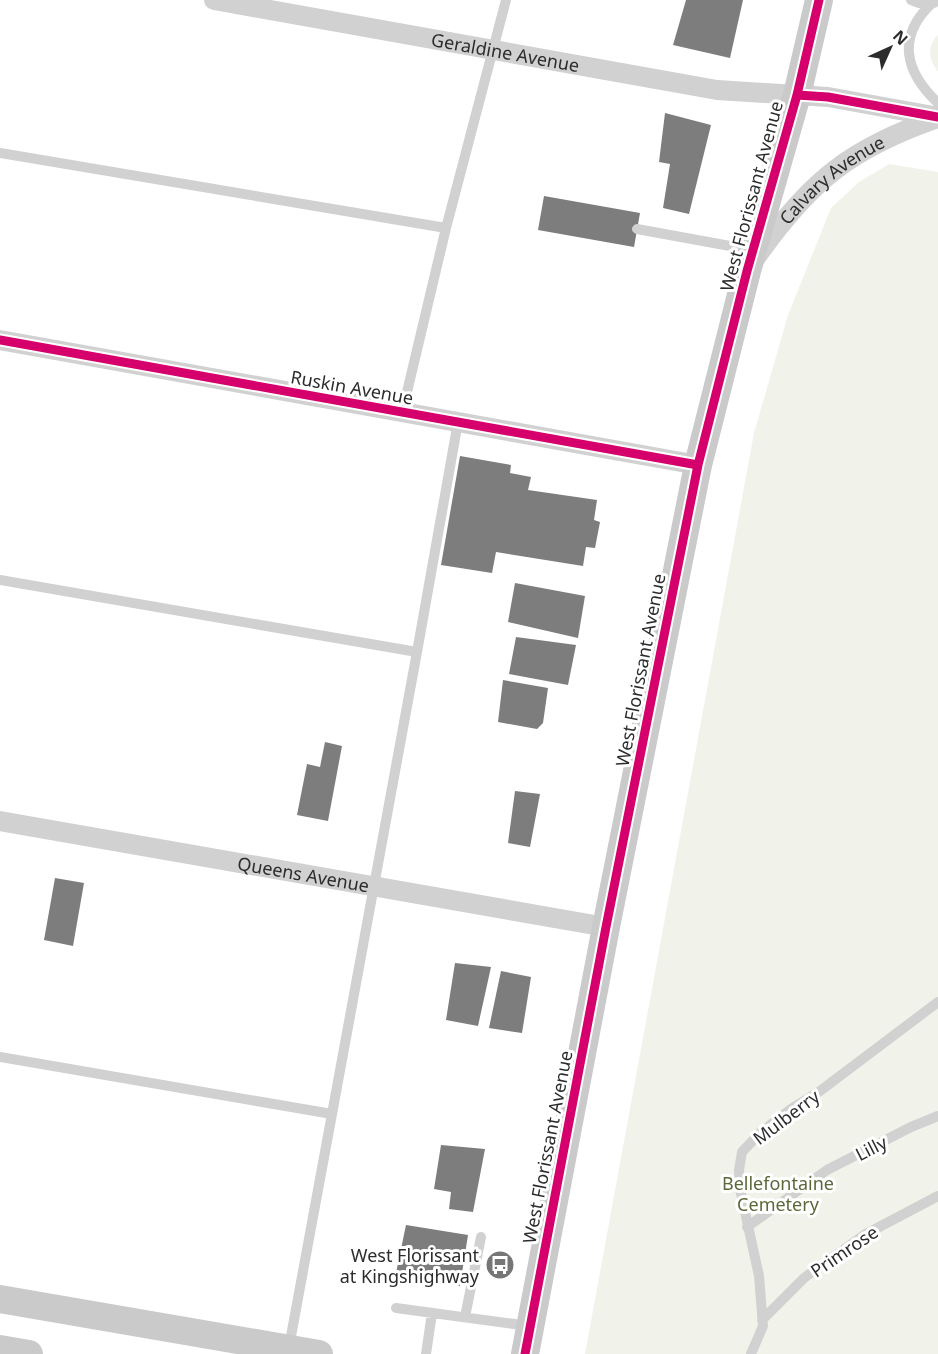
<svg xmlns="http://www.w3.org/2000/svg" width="938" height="1354" font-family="'Noto Sans',sans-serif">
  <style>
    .green { fill: #f1f3ea }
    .building { fill: #7d7d7d }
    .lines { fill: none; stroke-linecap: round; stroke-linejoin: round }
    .lane { stroke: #d1d1d1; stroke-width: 10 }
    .street { stroke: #d1d1d1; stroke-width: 20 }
    .secondary { stroke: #cacaca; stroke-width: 28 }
    .cycleway-casing { stroke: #fff; stroke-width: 13 }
    .cycleway { stroke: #d6006c; stroke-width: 9 }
    .labels { text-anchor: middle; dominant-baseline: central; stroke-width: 6; stroke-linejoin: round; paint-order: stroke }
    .street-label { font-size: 18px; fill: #2c2c2c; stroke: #fff }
    .park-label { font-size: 18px; fill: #5a683a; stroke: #fff }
    .poi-label { font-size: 18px; fill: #2c2c2c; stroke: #fff; text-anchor: end }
  </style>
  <rect width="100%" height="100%" fill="#fff"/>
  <path class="green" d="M938,35V72C929,60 926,46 938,35Z
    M889,164L938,172V1354H585L754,433L788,315L831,208L859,182Z"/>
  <path class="building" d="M686,0H743L730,58L673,45Z
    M665,113L711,125L689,214L663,208L670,164L659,162Z
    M544,196L640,213L634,247L538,230Z
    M460,456L511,465L510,473L531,477L528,490L597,500L594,520L600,522L595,548L586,547L583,566L496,552L492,573L441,565Z
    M515,583L585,596L578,638L508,622Z
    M516,637L576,645L568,685L509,674Z
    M503,680L548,688L543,723L537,729L498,722Z
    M325,742L342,746L328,821L297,815L307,764L320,767Z
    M515,791L540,794L530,847L508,843Z
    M55,878L84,883L73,946L44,940Z
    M455,963L491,967L478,1026L446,1020Z
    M501,971L531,977L522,1033L489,1028Z
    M441,1145L485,1149L473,1212L449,1209L451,1192L434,1189Z
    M406,1225L468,1235L460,1286L396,1273Z"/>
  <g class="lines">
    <path class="lane" d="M911,0L919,3H934
      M932,3C896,37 905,72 938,103
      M0,153L446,228
      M637,229L752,250
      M402,413L446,228L506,0
      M0,580L417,652L458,422
      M0,1057L332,1114L417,652
      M747,1227L827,1170L911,1127L938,1116
      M396,1308L529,1326
      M465,1317L481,1237
      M762,1320L804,1278L864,1235L938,1196
      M289,1347L332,1114
      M426,1354L432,1313
      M751,1354L763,1326L759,1276L740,1189L739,1170L742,1152L761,1132L791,1109L820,1091L938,1002"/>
    <g class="street">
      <path id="s1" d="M214,0L717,90L828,97L938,117"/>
      <path id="s2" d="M757,256C810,181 851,148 938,118"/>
      <path d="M0,340L698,465"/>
      <path id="s3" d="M0,821L606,927"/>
    </g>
    <path class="secondary" d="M0,1299L319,1354
      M0,1349L29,1354
      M525,1354L606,927L698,465L747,271L797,95L819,0"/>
    <g class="cycleway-casing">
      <path id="cycleway" d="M797,95L828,97L938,117
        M0,340L698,465
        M525,1354L606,927L698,465L747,271L797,95L819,0"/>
    </g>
    <use href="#cycleway" class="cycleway"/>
  </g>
  <defs>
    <g id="bus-disc" transform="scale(1.5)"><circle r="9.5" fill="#767676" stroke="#fff"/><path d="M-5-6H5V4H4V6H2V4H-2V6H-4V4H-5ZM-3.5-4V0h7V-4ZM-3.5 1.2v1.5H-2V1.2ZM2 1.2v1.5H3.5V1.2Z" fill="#fff"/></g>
  </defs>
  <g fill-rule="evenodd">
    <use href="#bus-disc" x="500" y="1265"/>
  </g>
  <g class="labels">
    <g class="street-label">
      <text stroke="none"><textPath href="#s1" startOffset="296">Geraldine Avenue</textPath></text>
      <text stroke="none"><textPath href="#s2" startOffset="108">Calvary Avenue</textPath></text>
      <text transform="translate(751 196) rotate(-75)">West Florissant Avenue</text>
      <text transform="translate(352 387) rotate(10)">Ruskin Avenue</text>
      <text transform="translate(640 670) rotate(-79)">West Florissant Avenue</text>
      <text stroke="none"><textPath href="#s3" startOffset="308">Queens Avenue</textPath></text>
      <text transform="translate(786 1117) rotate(-37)">Mulberry</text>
      <text transform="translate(547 1147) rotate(-79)">West Florissant Avenue</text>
      <text transform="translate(871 1148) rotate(-27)">Lilly</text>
      <text transform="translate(844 1251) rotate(-34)">Primrose</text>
    </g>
    <g class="park-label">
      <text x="778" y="1183">Bellefontaine<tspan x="778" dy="21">Cemetery</tspan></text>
    </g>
    <g class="poi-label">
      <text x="479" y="1255">West Florissant<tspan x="479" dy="21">at Kingshighway</tspan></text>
    </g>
  </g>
  <g transform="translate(890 48) rotate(45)" stroke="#ffffff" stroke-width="4.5" paint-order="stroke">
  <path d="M0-4.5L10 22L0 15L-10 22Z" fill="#2c2c2c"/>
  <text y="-9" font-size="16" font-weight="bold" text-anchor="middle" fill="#2c2c2c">N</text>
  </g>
</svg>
